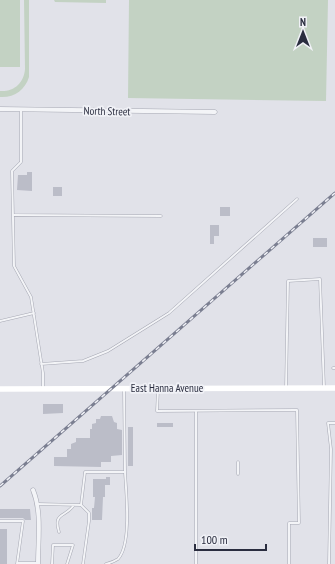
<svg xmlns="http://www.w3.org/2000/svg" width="335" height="564" font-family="'PT Sans Narrow',sans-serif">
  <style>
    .green { fill: #c3d2c3 }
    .building { fill: #bbbdc8 }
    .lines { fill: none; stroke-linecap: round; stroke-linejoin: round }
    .lane-casing { stroke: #a6a8b3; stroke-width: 3 }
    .street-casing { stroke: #a6a8b3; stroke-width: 5 }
    .lane { stroke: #f3f4f7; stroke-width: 2 }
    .street { stroke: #f3f4f7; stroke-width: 4 }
    .secondary { stroke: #fff; stroke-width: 5.5 }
    .rail-casing { stroke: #7b7f91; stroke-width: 3 }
    .rail { stroke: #f0f1f6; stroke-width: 1.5; stroke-dasharray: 4.5; stroke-linecap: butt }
    .labels { text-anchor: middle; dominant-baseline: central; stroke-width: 3.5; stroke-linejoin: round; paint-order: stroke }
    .street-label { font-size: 11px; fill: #2a2d3f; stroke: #f0f1f6 }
  </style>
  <rect width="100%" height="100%" fill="#e1e2e9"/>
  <path class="green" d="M0,0H20V67H0Z
    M24,0H29V77C25,90 14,98 0,97V91C14,92 24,83 25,69Z
    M54,0H106V3L55,2Z
    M129,0H328L326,101L128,98Z"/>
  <path class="building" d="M27,172H32V191L17,190L18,175H27Z
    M53,187H62V196H53Z
    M220,207H230V216H220Z
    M210,225H219V236H214V244H210Z
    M313,238H327V247H313Z
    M43,404H63V413L43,414Z
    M101,416H112L114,422L117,423V429L122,430V455L111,456V462H101V467L54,466V457H67V449H71V444L76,442V438H90V429H92V424L96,423V419H100Z
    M157,423H173V427H157Z
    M128,427H133V466H128Z
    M106,477H110V485H105V497H103L102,520H92V508H94L95,497H93V479H106Z
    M0,509H30L31,520H25L23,518H0Z
    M0,529H7V564H0Z"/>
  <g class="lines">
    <g class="lane-casing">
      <path id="lane" d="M21,110V162L12,171L14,266L31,297L43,373V388
        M14,215L161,216
        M0,321L34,313
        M41,364L83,361L108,351L169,313L297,199
        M333,368H335
        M286,388L288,281L320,279L324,387
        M158,390L157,411L297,410L299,523H289V564
        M238,462V474
        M38,504L81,505L85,472H125L124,390
        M81,505L89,513V521L83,564
        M0,521H23L17,564
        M59,532C53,512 65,518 74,505
        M17,563H37
        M52,564L53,545H73L67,564
        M106,564C110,563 115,561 118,559C132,544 126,492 125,472
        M196,564V411
        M329,564L331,449L328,423H335"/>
    </g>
    <g class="street-casing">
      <path id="street" d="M0,109L215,112
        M33,490C42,512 38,540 38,564"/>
    </g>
    <use href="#lane" class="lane"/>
    <use href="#street" class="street"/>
    <path class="secondary" d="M0,389L335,388"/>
    <g class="rail-casing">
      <path id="rail" d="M0,486L335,193"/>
    </g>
    <use href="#rail" class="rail"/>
  </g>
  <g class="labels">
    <g class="street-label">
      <text transform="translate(107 111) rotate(1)">North Street</text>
      <text x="167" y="388">East Hanna Avenue</text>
    </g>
  </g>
  <g transform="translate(303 32)" stroke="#f0f1f6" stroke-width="3" paint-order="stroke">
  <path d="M0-3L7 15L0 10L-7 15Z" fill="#2a2d3f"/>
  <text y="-6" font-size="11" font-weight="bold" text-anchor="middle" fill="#2a2d3f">N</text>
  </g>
  <path d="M195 544v6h71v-6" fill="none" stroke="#2a2d3f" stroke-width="2"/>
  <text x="201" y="544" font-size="12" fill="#2a2d3f" stroke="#f0f1f6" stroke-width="3" paint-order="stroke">100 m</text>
</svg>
